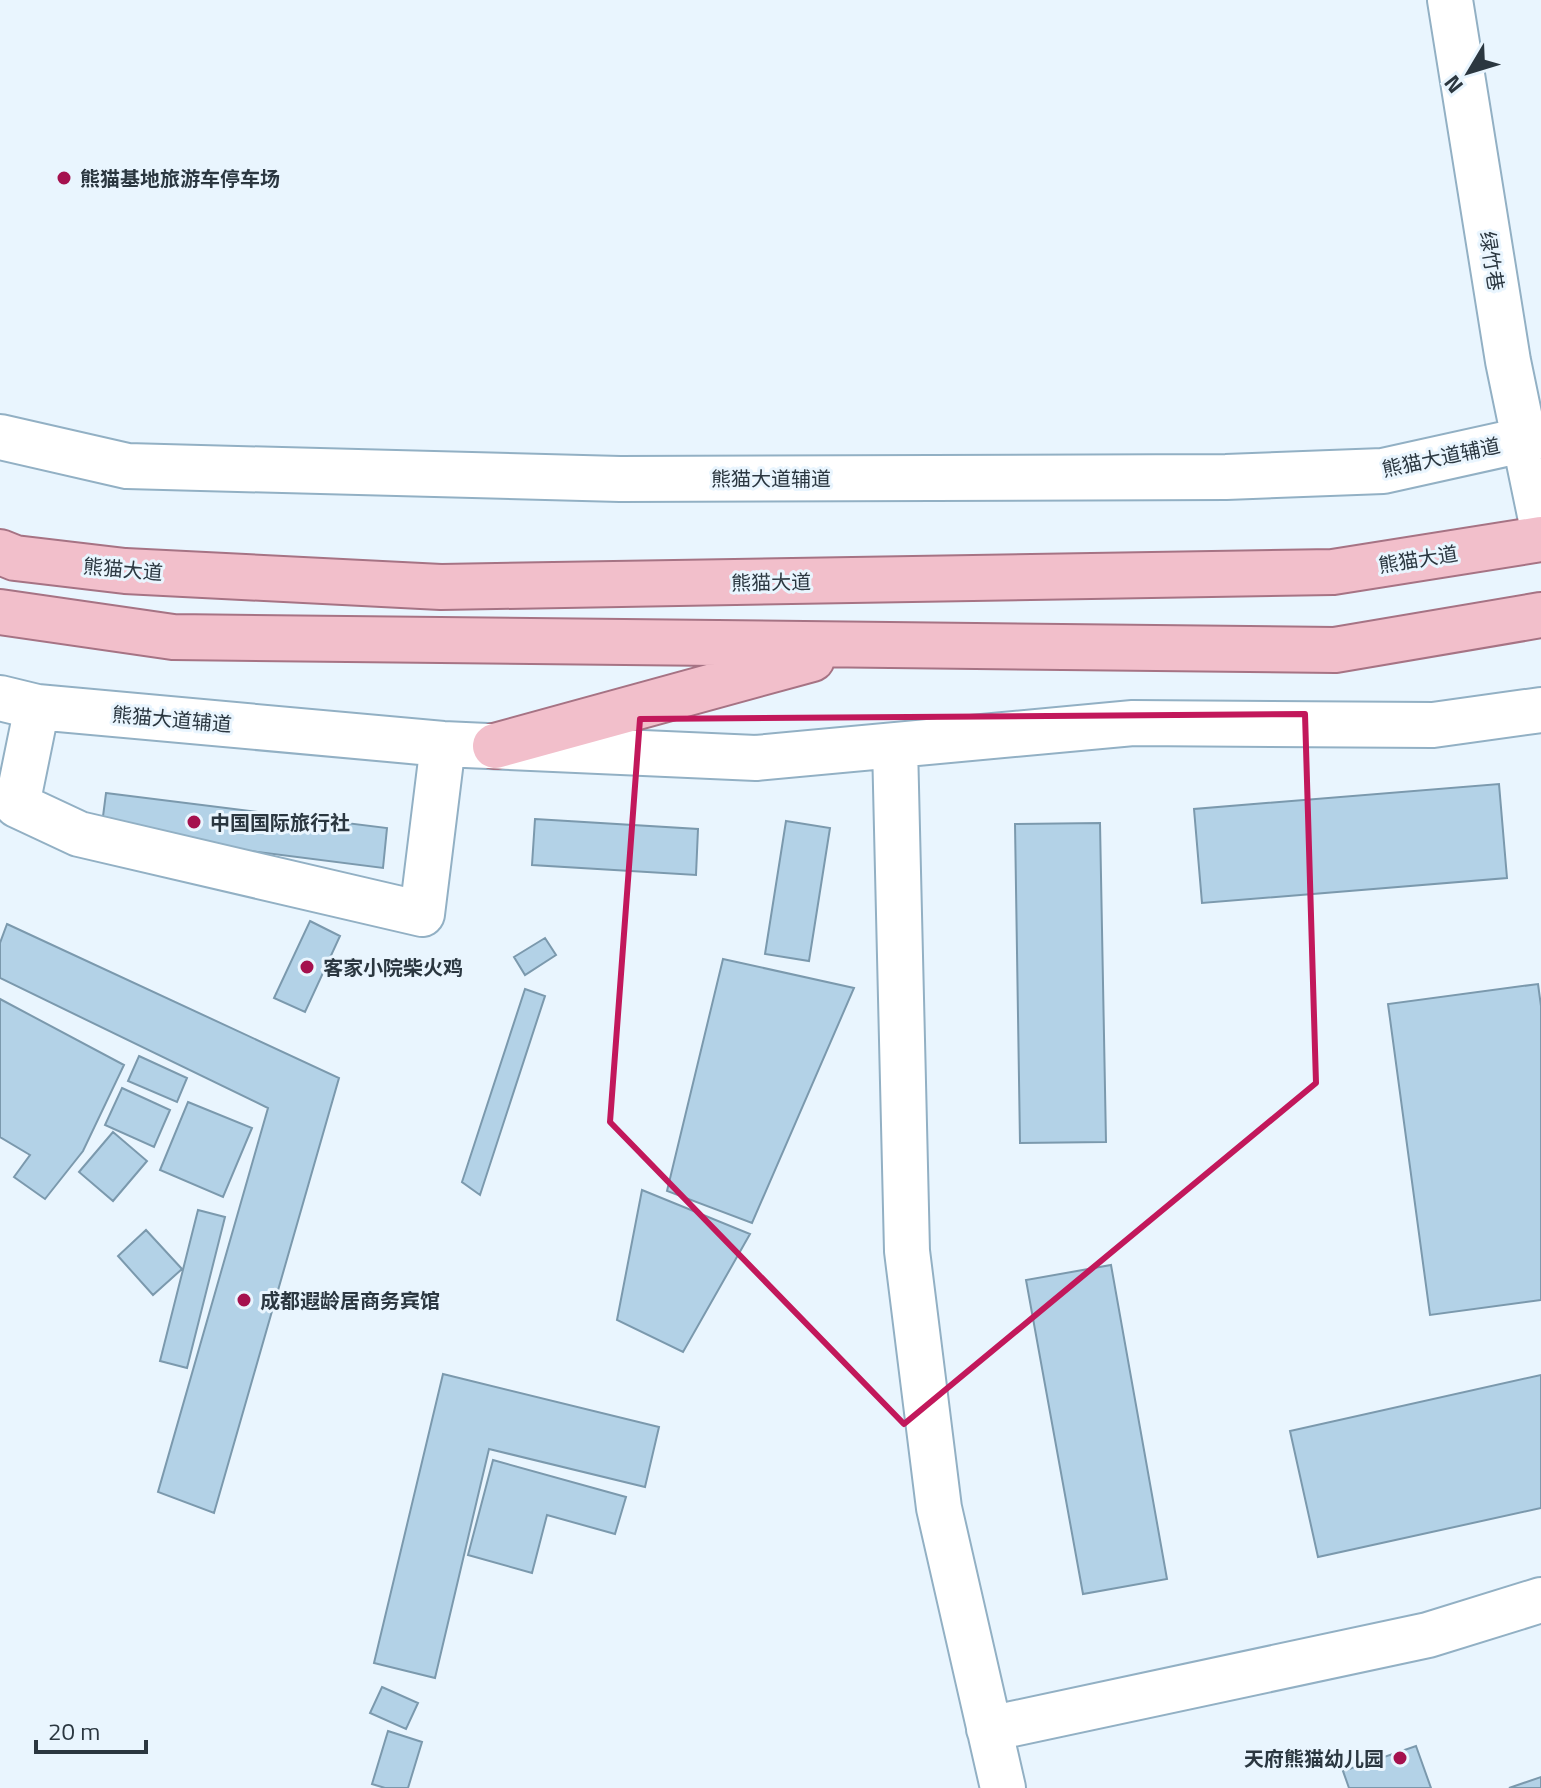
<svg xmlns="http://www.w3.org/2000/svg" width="1541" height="1788" font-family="'Titillium Web','Noto Sans SC',sans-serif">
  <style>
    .building { fill: #b3d2e7; stroke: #7b99ad; stroke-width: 2 }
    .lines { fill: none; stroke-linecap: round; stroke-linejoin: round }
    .minor-casing { stroke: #92b0c4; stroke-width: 48 }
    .major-casing { stroke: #a67384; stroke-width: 48 }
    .minor { stroke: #fff; stroke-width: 44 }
    .major { stroke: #f2bfcb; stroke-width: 44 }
    .marked { fill: none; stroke: #c2185b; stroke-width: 6; stroke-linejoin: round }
    .poi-dot { fill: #a5114e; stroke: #e9f5fe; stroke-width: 3 }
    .labels { text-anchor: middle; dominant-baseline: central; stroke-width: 6; stroke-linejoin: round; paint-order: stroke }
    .poi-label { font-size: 20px; font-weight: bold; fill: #2b3740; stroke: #e9f5fe; text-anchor: start }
    .street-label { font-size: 20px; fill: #2b3740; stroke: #e9f5fe }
  </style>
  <rect width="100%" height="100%" fill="#e9f5fe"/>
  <path class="building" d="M1499,784L1507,878L1202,903L1194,809Z
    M106,793L387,828L383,868L101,832Z
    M535,819L698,829L696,875L532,865Z
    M786,821L830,828L809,961L765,954Z
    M1100,823L1106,1142L1020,1143L1015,824Z
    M310,921L340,936L305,1012L274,998Z
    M7,924L339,1078L214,1513L158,1492L268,1108L0,978V943Z
    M545,938L556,955L525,975L514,957Z
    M723,959L854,988L752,1223L667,1191Z
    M1538,984L1541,1006V1300L1430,1315L1388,1004Z
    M525,989L545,996L480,1195L462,1182Z
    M0,999L124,1065L83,1151L45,1199L14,1177L30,1155L0,1137Z
    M139,1056L187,1078L177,1102L128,1081Z
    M122,1088L170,1110L154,1147L105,1125Z
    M188,1102L252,1128L223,1197L160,1170Z
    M113,1132L147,1161L113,1201L79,1172Z
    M642,1190L750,1234L683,1352L617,1320Z
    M198,1210L225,1217L187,1368L160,1361Z
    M146,1230L182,1269L153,1295L118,1256Z
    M1111,1265L1167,1579L1083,1594L1026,1280Z
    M443,1374L659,1427L645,1487L489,1449L435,1678L374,1663Z
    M1541,1375V1508L1318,1557L1290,1431Z
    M493,1460L626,1497L615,1534L547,1515L532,1573L468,1555Z
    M382,1687L418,1703L406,1729L370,1713Z
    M388,1731L422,1742L408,1788H385L372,1784Z
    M1416,1746L1431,1788H1349L1343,1771Z
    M1541,1777V1788H1509Z"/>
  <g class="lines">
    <g class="minor-casing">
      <path id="minor" d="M1450,0L1508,361L1541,520
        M0,437L127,466L620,479L1226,477L1383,471L1541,436
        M0,698L37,707L443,744L756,758L1133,723L1433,725L1541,710
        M37,707L17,805L79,834L422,914L443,744
        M895,745L907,1251L939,1508L1003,1788
        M989,1729L1428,1635L1541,1600"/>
    </g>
    <g class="major-casing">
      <path id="major" d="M0,552L15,558L125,571L441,587L1333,572L1541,539
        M0,612L173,637L1335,650L1541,615
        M495,746L812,659"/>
    </g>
    <use href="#minor" class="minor"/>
    <use href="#major" class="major"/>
  </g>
  <path class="marked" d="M1305,714L1316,1083L904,1424L610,1122L640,719Z"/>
  <g class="poi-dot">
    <circle cx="64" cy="178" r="8"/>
    <circle cx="194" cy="822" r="8"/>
    <circle cx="307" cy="967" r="8"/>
    <circle cx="244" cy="1300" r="8"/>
    <circle cx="1400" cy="1758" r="8"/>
  </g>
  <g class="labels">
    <g class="poi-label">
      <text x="80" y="178">熊猫基地旅游车停车场</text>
      <text x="210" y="822">中国国际旅行社</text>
      <text x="323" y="967">客家小院柴火鸡</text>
      <text x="260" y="1300">成都遐龄居商务宾馆</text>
      <text x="1384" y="1758" text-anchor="end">天府熊猫幼儿园</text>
    </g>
    <g class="street-label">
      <text transform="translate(1492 261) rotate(81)">绿竹巷</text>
      <text transform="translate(1441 457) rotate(-12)">熊猫大道辅道</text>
      <text x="771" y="478">熊猫大道辅道</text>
      <text transform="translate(1418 559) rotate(-9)">熊猫大道</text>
      <text transform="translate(123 569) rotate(5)">熊猫大道</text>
      <text transform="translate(771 582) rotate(-1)">熊猫大道</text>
      <text transform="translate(172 719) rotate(5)">熊猫大道辅道</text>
    </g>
  </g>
  <g transform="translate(1469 72) rotate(232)" stroke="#e9f5fe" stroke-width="6" paint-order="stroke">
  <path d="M0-6L14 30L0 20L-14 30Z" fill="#2b3740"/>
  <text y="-12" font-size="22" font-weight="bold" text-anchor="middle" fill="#2b3740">N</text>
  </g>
  <path d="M36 1740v12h110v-12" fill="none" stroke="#2b3740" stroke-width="4"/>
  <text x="48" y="1740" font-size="24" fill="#2b3740" stroke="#e9f5fe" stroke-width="6" paint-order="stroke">20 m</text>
</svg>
